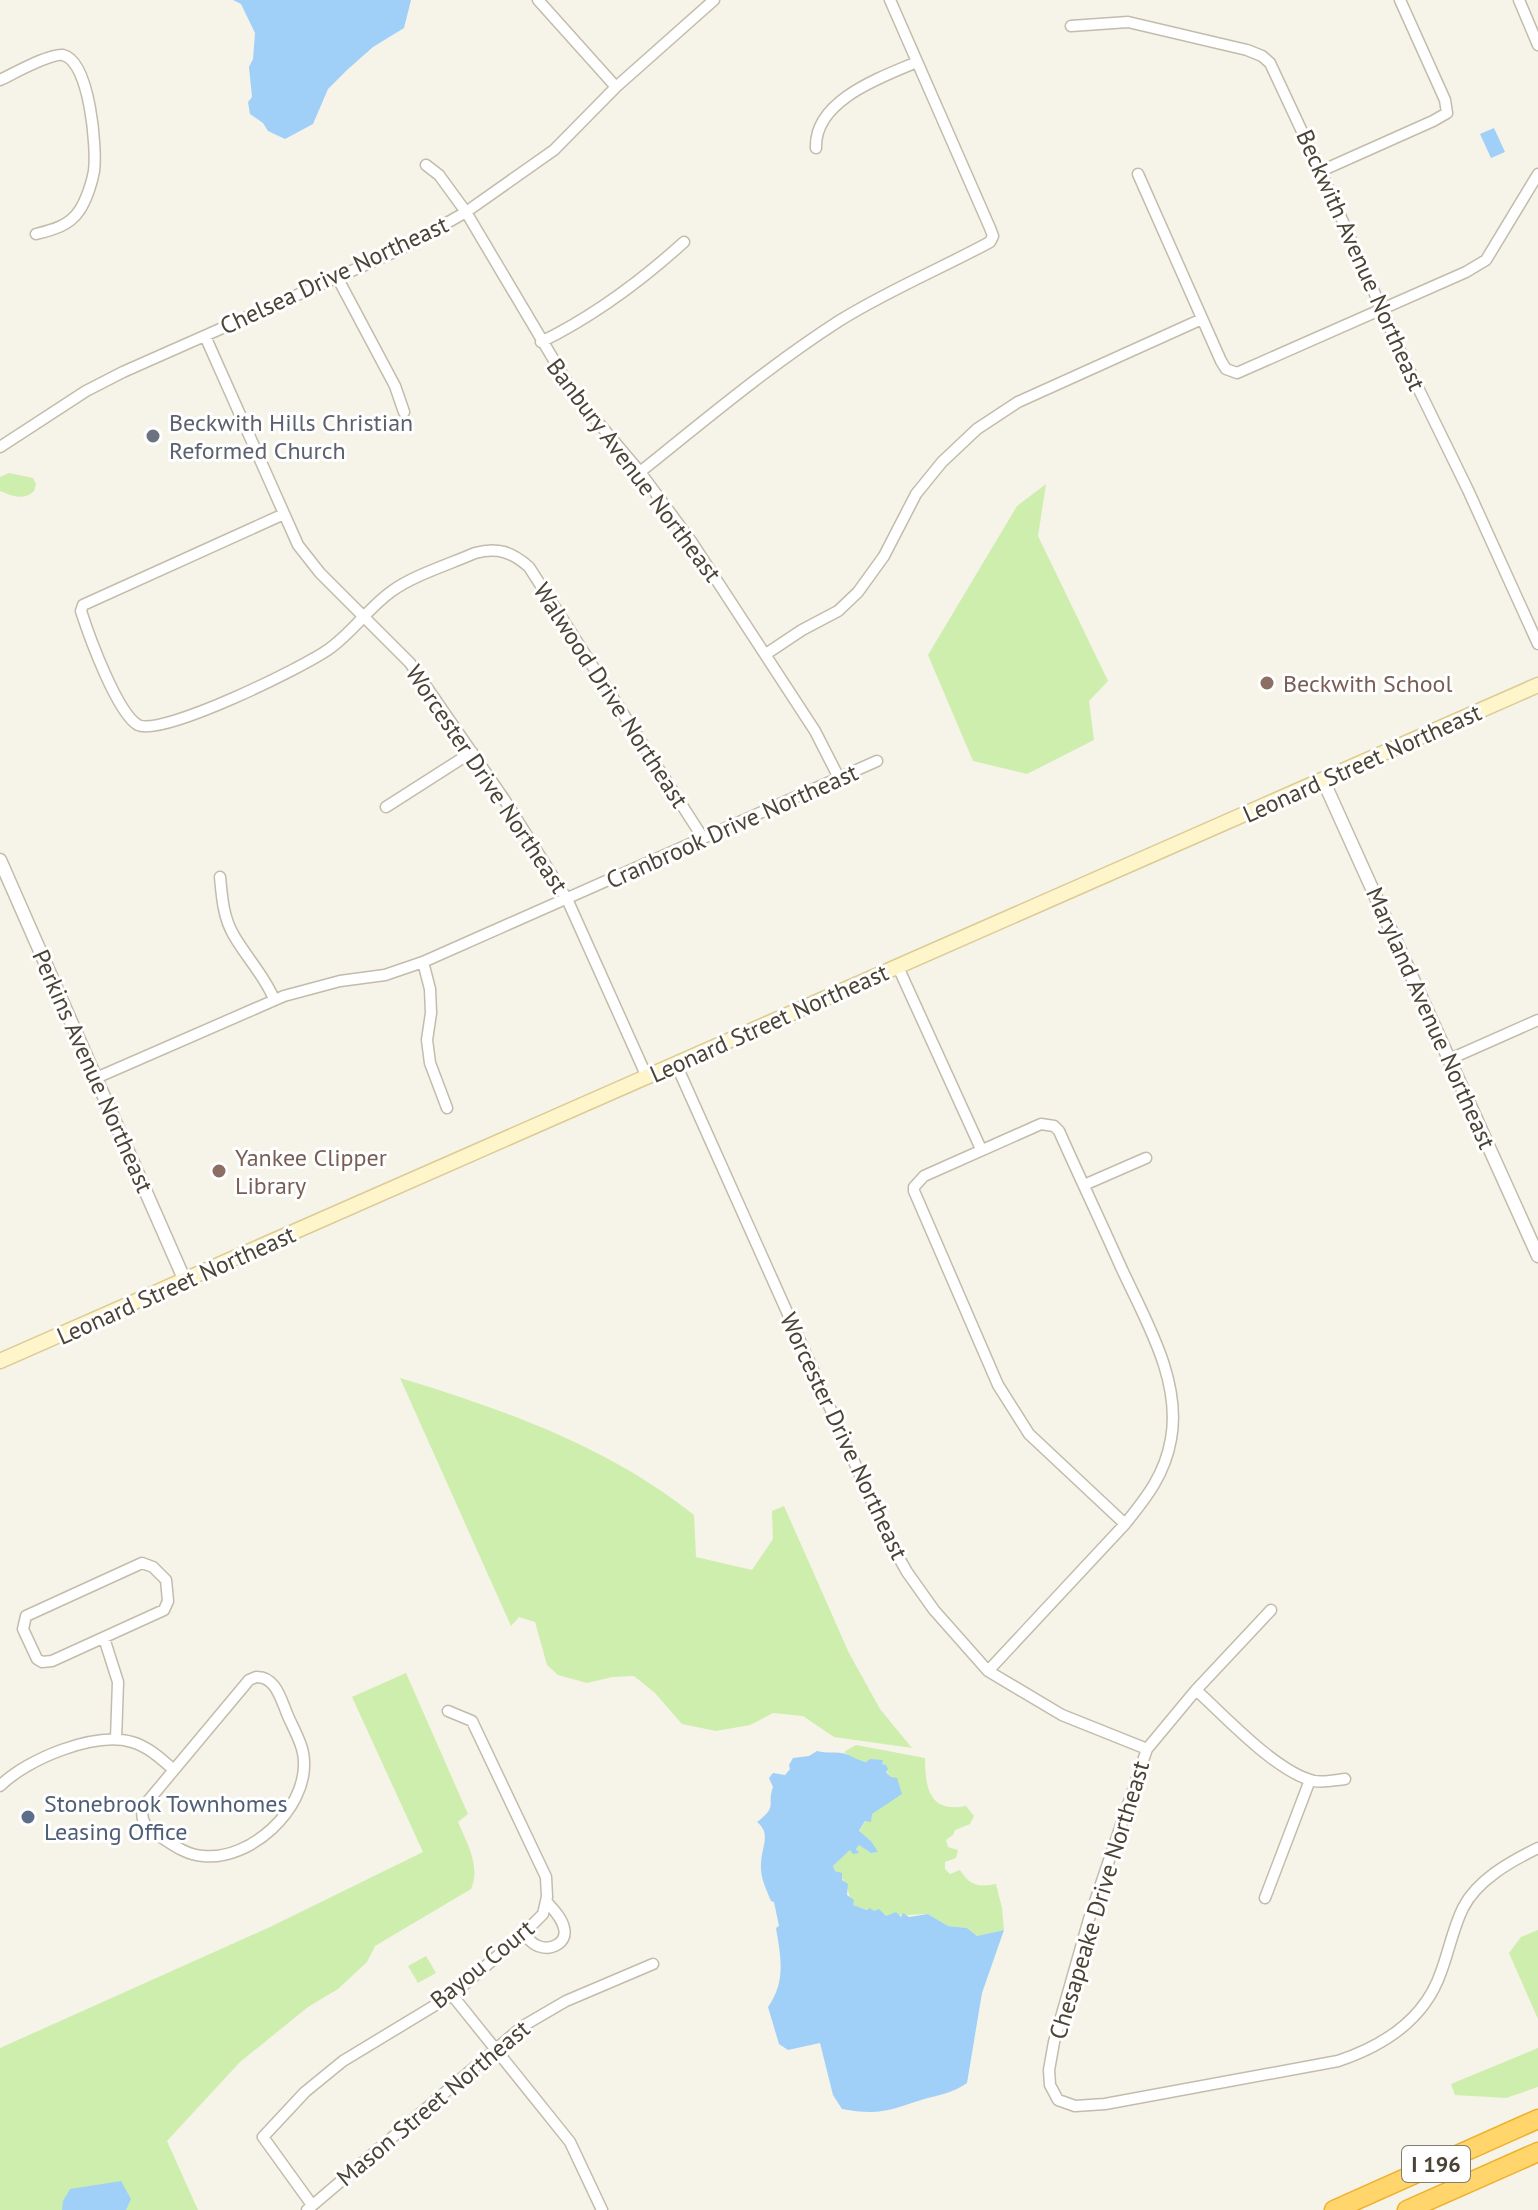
<svg xmlns="http://www.w3.org/2000/svg" width="1538" height="2210" font-family="'PT Sans',sans-serif">
  <style>
    .green { fill: #ceeeae }
    .water { fill: #a0d0f8 }
    .lines { fill: none; stroke-linecap: round; stroke-linejoin: round }
    .minor-casing { stroke: #c3bcab; stroke-width: 13 }
    .tertiary-casing { stroke: #c3bcab; stroke-width: 15 }
    .secondary-casing { stroke: #dbcb94; stroke-width: 17 }
    .motorway-casing { stroke: #efb02b; stroke-width: 21 }
    .minor { stroke: #fff; stroke-width: 10 }
    .tertiary { stroke: #fff; stroke-width: 12 }
    .secondary { stroke: #fff5cb; stroke-width: 14 }
    .motorway { stroke: #ffd56c; stroke-width: 18 }
    .worship-dot { fill: #6b7280; stroke: #fff; stroke-width: 3 }
    .education-dot { fill: #8d6e63; stroke: #fff; stroke-width: 3 }
    .service-dot { fill: #5c6f8a; stroke: #fff; stroke-width: 3 }
    .labels { text-anchor: middle; dominant-baseline: central; stroke-width: 6; stroke-linejoin: round; paint-order: stroke }
    .shield { fill: #fff; stroke: #817c72; stroke-width: 2 }
    .shield-label { font-size: 22px; font-weight: bold; fill: #4b4436 }
    .street-label { font-size: 24px; fill: #4b4436; stroke: #fff }
    .worship-label { font-size: 24px; fill: #5b616d; stroke: #fff; text-anchor: start }
    .education-label { font-size: 24px; fill: #785e54; stroke: #fff; text-anchor: start }
    .service-label { font-size: 24px; fill: #4e5e75; stroke: #fff; text-anchor: start }
  </style>
  <rect width="100%" height="100%" fill="#f6f3e9"/>
  <path class="green" d="M9,473L33,478L36,484L34,491C24,501 12,496 0,491V477Z
    M1046,484L1038,536L1108,681L1089,701L1094,740L1027,774L973,761L928,655L1017,506Z
    M400,1378C505,1410 607,1446 694,1515L696,1557L752,1570L773,1539L772,1511L784,1506L849,1653L880,1709L912,1748L834,1737L803,1716L773,1713L750,1725L716,1731L682,1724L655,1693L634,1676L612,1677L587,1683L558,1675L547,1665L535,1622L519,1617L511,1626Z
    M406,1673L468,1814L458,1822C467,1843 481,1867 471,1889L375,1946L367,1962L338,1989L308,2007L240,2062L167,2141L198,2210H0V2048L270,1927L423,1852L352,1697Z
    M856,1745L925,1758C925,1789 930,1813 966,1806L974,1816L970,1824L955,1830L953,1835L946,1840L948,1847L958,1850L956,1858L945,1862V1869L950,1874L960,1870C970,1886 978,1887 996,1884L1002,1908L1004,1930L977,1936L967,1928L948,1926L928,1914L886,1916L852,1905L846,1884L841,1877L842,1874L835,1871L833,1866L850,1850L858,1852L856,1849L859,1845L871,1853L877,1852L871,1841L859,1832L891,1777L882,1765L854,1759L844,1752Z
    M1538,1930V2019L1509,1953L1521,1937Z
    M426,1956L436,1973L418,1983L408,1966Z
    M1538,2048V2087L1506,2098L1455,2095L1451,2084Z"/>
  <path class="water" d="M233,0H411L404,28L373,47L347,70L328,89L313,124L285,139L268,131L263,123L250,114L248,102L252,97L249,67L253,59L255,33L241,4Z
    M1494,128L1505,152L1491,158L1480,134Z
    M817,1751C826,1754 837,1751 846,1754C853,1757 858,1760 866,1762L870,1759L883,1760L882,1764L886,1765L888,1769L886,1772L891,1777L897,1778L902,1794L872,1814L871,1822L865,1821L859,1831L871,1841L878,1852L871,1853L859,1845L856,1849L859,1853L853,1854L850,1850L833,1866L835,1871L842,1873V1880L848,1884L847,1895L854,1900L853,1905L867,1910L870,1908L874,1911L879,1909L886,1916L896,1912L901,1917L903,1913L909,1917L928,1914L948,1926L967,1928L977,1936L1004,1930L982,1993L967,2083C952,2093 940,2095 924,2099C890,2110 879,2116 842,2109L833,2095L820,2043L788,2050L779,2044L768,2007C786,1981 781,1958 776,1928L779,1926L774,1902L771,1901C766,1889 760,1877 761,1864C761,1848 772,1834 757,1822C779,1805 766,1806 773,1787L769,1778L773,1773L785,1775L790,1769L789,1765L793,1758L809,1756Z
    M121,2181L131,2199L126,2210H62L63,2201L70,2189Z"/>
  <g class="lines">
    <g class="minor-casing">
      <path id="minor" d="M538,0L616,87
        M1519,0L1538,45
        M1071,26L1128,22L1247,50L1262,56L1270,63L1320,170L1402,355L1468,490L1538,644
        M0,80C13,74 50,53 63,55C90,61 97,149 94,171C92,183 86,201 79,211C69,226 52,230 36,234
        M816,148C814,100 882,77 917,62
        M426,165L439,175L466,212L574,394L640,472L691,541L815,731L839,778
        M1321,171L1433,121L1447,113L1445,100L1400,0
        M1138,174L1221,361L1226,369L1237,373L1466,272L1486,260L1538,174
        M337,277L395,386L404,412
        M205,336L298,545L320,573L410,663L504,799L567,899L647,1077
        M541,342C594,316 641,281 684,242
        M0,447L86,391L123,372L401,249L466,212L554,150L616,87L714,0
        M640,472C705,420 769,366 839,321C887,291 940,269 990,242L993,236L990,228L890,0
        M284,514L83,605L81,611C89,636 117,713 138,725C162,737 304,667 329,649C353,632 368,608 392,591C414,575 450,564 475,553C498,547 512,552 529,567L703,838
        M766,654L802,630L838,611L858,592L884,556L916,494L942,462L977,429L1018,402L1202,319
        M386,807L472,752
        M220,877C222,897 223,916 233,934C246,957 264,975 274,999
        M423,962L430,989L431,1013L427,1040L430,1063L447,1108
        M898,967L981,1149
        M1450,1059L1538,1020
        M676,1064L890,1542L907,1572L934,1610L988,1671L1062,1715L1147,1749
        M96,1078L284,996L340,981L385,975L423,962L877,761
        M1084,1185L1146,1158
        M142,1563L153,1567L166,1580L168,1601L164,1610L52,1661L42,1662L37,1659L23,1629L26,1616Z
        M1271,1610L1196,1690L1147,1749L1089,1919L1054,2042L1049,2070L1050,2085L1058,2100L1075,2106L1105,2104L1338,2061C1383,2046 1425,2019 1441,1972C1449,1951 1453,1928 1463,1908C1477,1880 1511,1861 1538,1848
        M104,1638L118,1682L116,1739
        M988,1671L1125,1524C1147,1497 1165,1474 1171,1439C1182,1379 1144,1318 1120,1265C1100,1220 1079,1176 1059,1131L1054,1126L1041,1124L924,1176L914,1187V1191L998,1385L1029,1434L1125,1524
        M256,1677C276,1676 281,1700 288,1716C294,1730 304,1746 304,1762C306,1810 250,1861 203,1856C188,1855 176,1847 164,1839C151,1831 139,1825 143,1807L249,1680Z
        M1196,1690C1226,1717 1276,1772 1314,1781C1324,1783 1335,1780 1345,1779
        M0,1786C27,1759 95,1731 132,1742C149,1747 161,1759 174,1770
        M1265,1898L1310,1780
        M523,1934C528,1938 532,1944 538,1946C551,1951 568,1943 564,1928C562,1918 553,1909 546,1901
        M452,1995L570,2142L602,2210
        M312,2205L263,2137L305,2092L343,2061L452,1995L523,1934L543,1914L547,1897L546,1877L472,1721L448,1711
        M307,2210L523,2026L566,2001L653,1964"/>
    </g>
    <g class="tertiary-casing">
      <path id="tertiary" d="M1323,780L1538,1256
        M0,860L185,1281"/>
    </g>
    <g class="secondary-casing">
      <path id="secondary" d="M0,1361L1538,685"/>
    </g>
    <g class="motorway-casing">
      <path id="motorway" d="M1334,2210L1538,2119
        M1407,2210L1538,2152"/>
    </g>
    <use href="#minor" class="minor"/>
    <use href="#tertiary" class="tertiary"/>
    <use href="#secondary" class="secondary"/>
    <use href="#motorway" class="motorway"/>
  </g>
  <circle class="worship-dot" cx="153" cy="436" r="8"/>
  <g class="education-dot">
    <circle cx="1267" cy="683" r="8"/>
    <circle cx="219" cy="1171" r="8"/>
  </g>
  <circle class="service-dot" cx="28" cy="1817" r="8"/>
  <g class="labels">
    <rect class="shield" x="1402" y="2146" width="68" height="36" rx="6"/>
    <g class="shield-label">
      <text x="1436" y="2164">I 196</text>
    </g>
    <g class="street-label">
      <text transform="translate(1361 260) rotate(66)">Beckwith Avenue Northeast</text>
      <text transform="translate(334 275) rotate(-25)">Chelsea Drive Northeast</text>
      <text transform="translate(634 470) rotate(53)">Banbury Avenue Northeast</text>
      <text transform="translate(611 695) rotate(57)">Walwood Drive Northeast</text>
      <text transform="translate(1362 763) rotate(-24)">Leonard Street Northeast</text>
      <text transform="translate(487 779) rotate(56)">Worcester Drive Northeast</text>
      <text transform="translate(732 826) rotate(-24)">Cranbrook Drive Northeast</text>
      <text transform="translate(1431 1018) rotate(66)">Maryland Avenue Northeast</text>
      <text transform="translate(769 1023) rotate(-24)">Leonard Street Northeast</text>
      <text transform="translate(93 1071) rotate(66)">Perkins Avenue Northeast</text>
      <text transform="translate(176 1285) rotate(-24)">Leonard Street Northeast</text>
      <text transform="translate(844 1436) rotate(65)">Worcester Drive Northeast</text>
      <text transform="translate(1099 1900) rotate(-73)">Chesapeake Drive Northeast</text>
      <text transform="translate(482 1964) rotate(-39)">Bayou Court</text>
      <text transform="translate(433 2103) rotate(-40)">Mason Street Northeast</text>
    </g>
    <g class="worship-label">
      <text x="169" y="422">Beckwith Hills Christian<tspan x="169" dy="28">Reformed Church</tspan></text>
    </g>
    <g class="education-label">
      <text x="1283" y="683">Beckwith School</text>
      <text x="235" y="1157">Yankee Clipper<tspan x="235" dy="28">Library</tspan></text>
    </g>
    <g class="service-label">
      <text x="44" y="1803">Stonebrook Townhomes<tspan x="44" dy="28">Leasing Office</tspan></text>
    </g>
  </g>
</svg>
